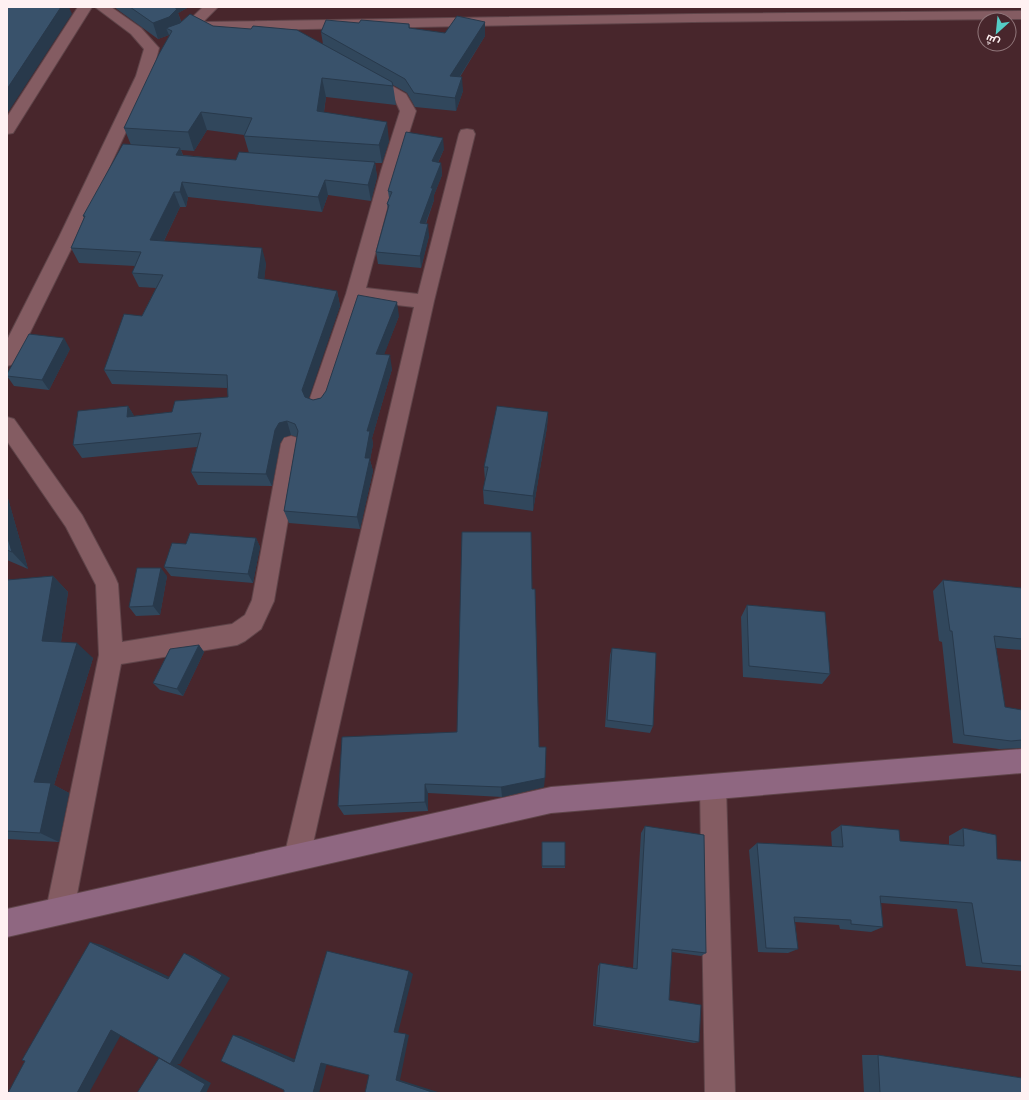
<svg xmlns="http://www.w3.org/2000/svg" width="1029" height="1100" font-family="'Work Sans',Cairo,sans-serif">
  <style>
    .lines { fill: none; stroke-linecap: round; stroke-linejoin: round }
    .street-casing { stroke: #5f4449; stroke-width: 2 }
    .secondary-casing { stroke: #5f4449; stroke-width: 2 }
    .street { fill: #845c62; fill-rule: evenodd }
    .secondary { fill: #8f6781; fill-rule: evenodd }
    .wall { fill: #31475c; fill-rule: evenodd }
    .shaded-wall { fill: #28394b }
    .building { fill: #39526b; stroke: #28394b }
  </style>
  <rect width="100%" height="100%" fill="#48262c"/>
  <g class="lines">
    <g class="street-casing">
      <path id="street" d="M78,7H92L13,133L7,134V117Z
        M95,7H111L141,28L159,48L152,76L77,237L17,359L14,364L7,366V340L59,237L136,76L144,49L131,34Z
        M203,7H218L203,22L693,14L1022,11V19L693,22L194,31C189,36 186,37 180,35L178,32L180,29Z
        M368,73L373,75L406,94L416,111L397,171L366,288L418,294L459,134L461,130L467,129L473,130L475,134L434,301L310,857L306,866L297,870L288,866L284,857L414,307L362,301L328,404L325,410L318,412L311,410L308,404L346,294L381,171L400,111L395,100L363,81L360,78L363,75Z
        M7,417L14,419L82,515L115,577L118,584L122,642L232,624L245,615L252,600L281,444L284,438L291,436L298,438L301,444L274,601L261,629L245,641L237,645L121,664L74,910L70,920L60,924L50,920L46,910L99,655L96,585L66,527L7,441Z
        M713,774L722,778L726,787L735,1093H705L700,787L704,778Z"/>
    </g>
    <g class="secondary-casing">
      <path id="secondary" d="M1022,749V773L551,813L7,937V909L551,787Z"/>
    </g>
    <use href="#street" class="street"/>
    <use href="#secondary" class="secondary"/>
  </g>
  <path class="wall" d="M114,7H189L178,13L181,21L213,26L323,44L321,32L359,23L409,24L410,28L445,33L485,36L460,77L463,91L456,111L415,107L407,93L393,85L396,105L326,97L324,112L389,141L382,163H375L377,177L371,201L328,195L322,212L188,197L186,207H180L164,241L266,263L264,279L337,291L340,306L308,398L313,400L321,398L399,316L384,354L392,369L372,438L373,444L370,460L373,471L360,529L289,523L284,511L297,437L291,435L284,437L280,443L272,486L198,485L191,472L197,447L82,458L73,445L128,406L134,416L172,412L228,397L227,388L112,384L104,370L142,316L156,288L139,287L132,273L135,266L79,263L71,248L84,218L83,216L131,145L124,128L169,37V35L158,39ZM207,130L244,135V136L249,153L236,160L183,155L181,150L194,151Z
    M444,149L438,163H441L442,175L434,195V200L426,224L429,236L421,268L378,264L376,252L388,210L387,204L389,198L388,191Z
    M70,349L49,390L14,386L7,376V374Z
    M548,412L547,427L533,511L484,504L483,490L485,481L484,467Z
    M7,495L28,569L7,560Z
    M256,538L260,547L253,583L171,576L164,567L186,544Z
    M53,576L68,592L61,642L93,658L54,785L69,793L59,842L7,839V580Z
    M167,576L160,615L136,616L129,607Z
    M943,580L1022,588V650L996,648L1005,707L1022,710V748L999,749L953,743L942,642L939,641L933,591Z
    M532,589L539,747L544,787L502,797L428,793V811L344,815L338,806L457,732Z
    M747,605L830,674L822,684L743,677L741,617Z
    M199,645L204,652L183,696L160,690L153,683Z
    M612,648L653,726L650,733L605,727L610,655Z
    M841,825L900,841L949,845V836L963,828L997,859L1022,861V971L966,966L957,909L881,903L883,927L871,932L840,929L839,925L795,922L798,949L788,953L758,952L749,850L757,843L832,847L831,832Z
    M645,826L706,953L701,956L672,952L669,1000L699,1042L694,1043L593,1026L598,966L600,963L633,968L641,833Z
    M542,845L565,866V868H542Z
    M862,1055H878L1022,1093H864Z"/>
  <path class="shaded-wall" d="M61,7H69L72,14L7,114V89Z
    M166,7H189L178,13L182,25L172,31L166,28L169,35L158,39L153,23Z
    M485,22V36L451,90L450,76Z
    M462,77L463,91L456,111L455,98Z
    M322,78L326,97L321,130L317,111Z
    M201,112L207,130L194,151L188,132Z
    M387,122L389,141L382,163L379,145Z
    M443,138L444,149L433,173L432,161Z
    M180,148L186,164L176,155Z
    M375,162L377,177L371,201L368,185Z
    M441,163L442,175L434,195V200L421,235L420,223L431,188Z
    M325,180L328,195L322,212L318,197Z
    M182,182L188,197L186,207L180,192Z
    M174,192L180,207L157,255L150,240Z
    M428,224L429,236L421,268L420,256Z
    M262,248L266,263L263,293L258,278Z
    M337,291L340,306L307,404L302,390Z
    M397,302L399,316L379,368L376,354Z
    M64,338L70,349L49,390L42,380Z
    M390,355L392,369L372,438L373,444L370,460L373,471L360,529L357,517L365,458L367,431Z
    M128,406L136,419L127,417Z
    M548,412L547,427L533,511V496Z
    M287,421L291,435L284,437L280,443L272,486L266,474L275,430L279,423Z
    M7,495L28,569L12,552L7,535Z
    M256,538L260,547L253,583L248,574Z
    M161,568L167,576L160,615L153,606Z
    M53,576L68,592L59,656L42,641Z
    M77,643L93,658L54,785L69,793L59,842L40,833L34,782Z
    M199,645L204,652L183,696L177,689Z
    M545,778L544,787L502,797L501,787Z
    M425,784L428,793V811L425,802Z
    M90,942L102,945L178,981L168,979Z
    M184,953L193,956L230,978L180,1064H177L211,1083L206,1093H200L170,1064Z
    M409,971L413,974L398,1033L394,1032Z
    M111,1030L123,1031L89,1093H77Z
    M406,1034L409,1035L400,1080L441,1093H435L396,1080Z
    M233,1035L241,1036L301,1062H294Z
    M321,1063H327L319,1093H313Z"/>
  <path class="building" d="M7,7H61L7,89Z
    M130,7H174L177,9L169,17L153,23Z
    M190,14L213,26L251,29L253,26L297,30L392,82L393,86L322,78L317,111L387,122L379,145L244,136L252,118L201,112L188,132L124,128L159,54L172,31L166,28L180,23Z
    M457,16L485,22L450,76L462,77L455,98L414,93L405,79L321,32L326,20L359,23L361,20L409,24V28L445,33Z
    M406,132L443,138L432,161L441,163L431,188H433L420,223L428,224L420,256L376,252L389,205L387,204L392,192L388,191Z
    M123,144L180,148L176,155L236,160L239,152L375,162L368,185L325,180L318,197L182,182L180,192H174L150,240L262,248L258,278L337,291L302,390L305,397L313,400L321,398L326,391L358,295L397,302L376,354L390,355L367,431H370L365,458H370L357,517L284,511L298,431L295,424L287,421L279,423L275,430L266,474L191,472L201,433L73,445L78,411L128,406L127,417L172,412L175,401L228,397L227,375L104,370L124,314L142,316L163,275L132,273L141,252L71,248L85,216H83Z
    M29,334L64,338L42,380L7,376V374Z
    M497,406L548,412L533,496L483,490L488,467H484Z
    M462,532H531L532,589H535L539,747H546L545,778L501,787L425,784V802L338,806L342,737L457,732Z
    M190,533L256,538L248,574L164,567L172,543L186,544Z
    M7,535L12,552L7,550Z
    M137,568H161L153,606L129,607Z
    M53,576L42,641L77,643L34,782L51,783L40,833L7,831V580Z
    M943,580L1022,588V639L994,636L1005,707L1022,710V740L1011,741L964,735L952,631H950Z
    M747,605L825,612L830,674L749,666Z
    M199,645L177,689L153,683L170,649Z
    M612,648L656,653L653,726L607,720Z
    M841,825L899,830L900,841L964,846L963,828L996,835L997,859L1022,861V966L982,963L972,903L880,896L883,927L851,924V920L794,917L798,949L766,948L757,843L843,847Z
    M645,826L704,835L706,953L672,949L669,1000L701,1005L699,1042L595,1025L600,963L637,969Z
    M542,842H565V866H542Z
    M90,942L168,979L184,953L222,975L170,1064L111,1030L77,1093H8L25,1061L22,1060Z
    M327,951L409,971L394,1032L406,1034L396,1080L435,1093H365L369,1075L321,1063L313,1093H284V1090L221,1061L233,1035L294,1062Z
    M878,1055L1022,1078V1093H880Z
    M159,1058L205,1084L200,1093H137Z"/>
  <rect width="1029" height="1100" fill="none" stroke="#fff1f2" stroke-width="16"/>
  <g transform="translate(997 32) rotate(207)"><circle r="19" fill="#48262c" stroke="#91777b"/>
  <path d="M0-3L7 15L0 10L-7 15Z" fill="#54cdc6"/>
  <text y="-6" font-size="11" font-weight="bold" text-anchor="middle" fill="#fff1f2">ش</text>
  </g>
</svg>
